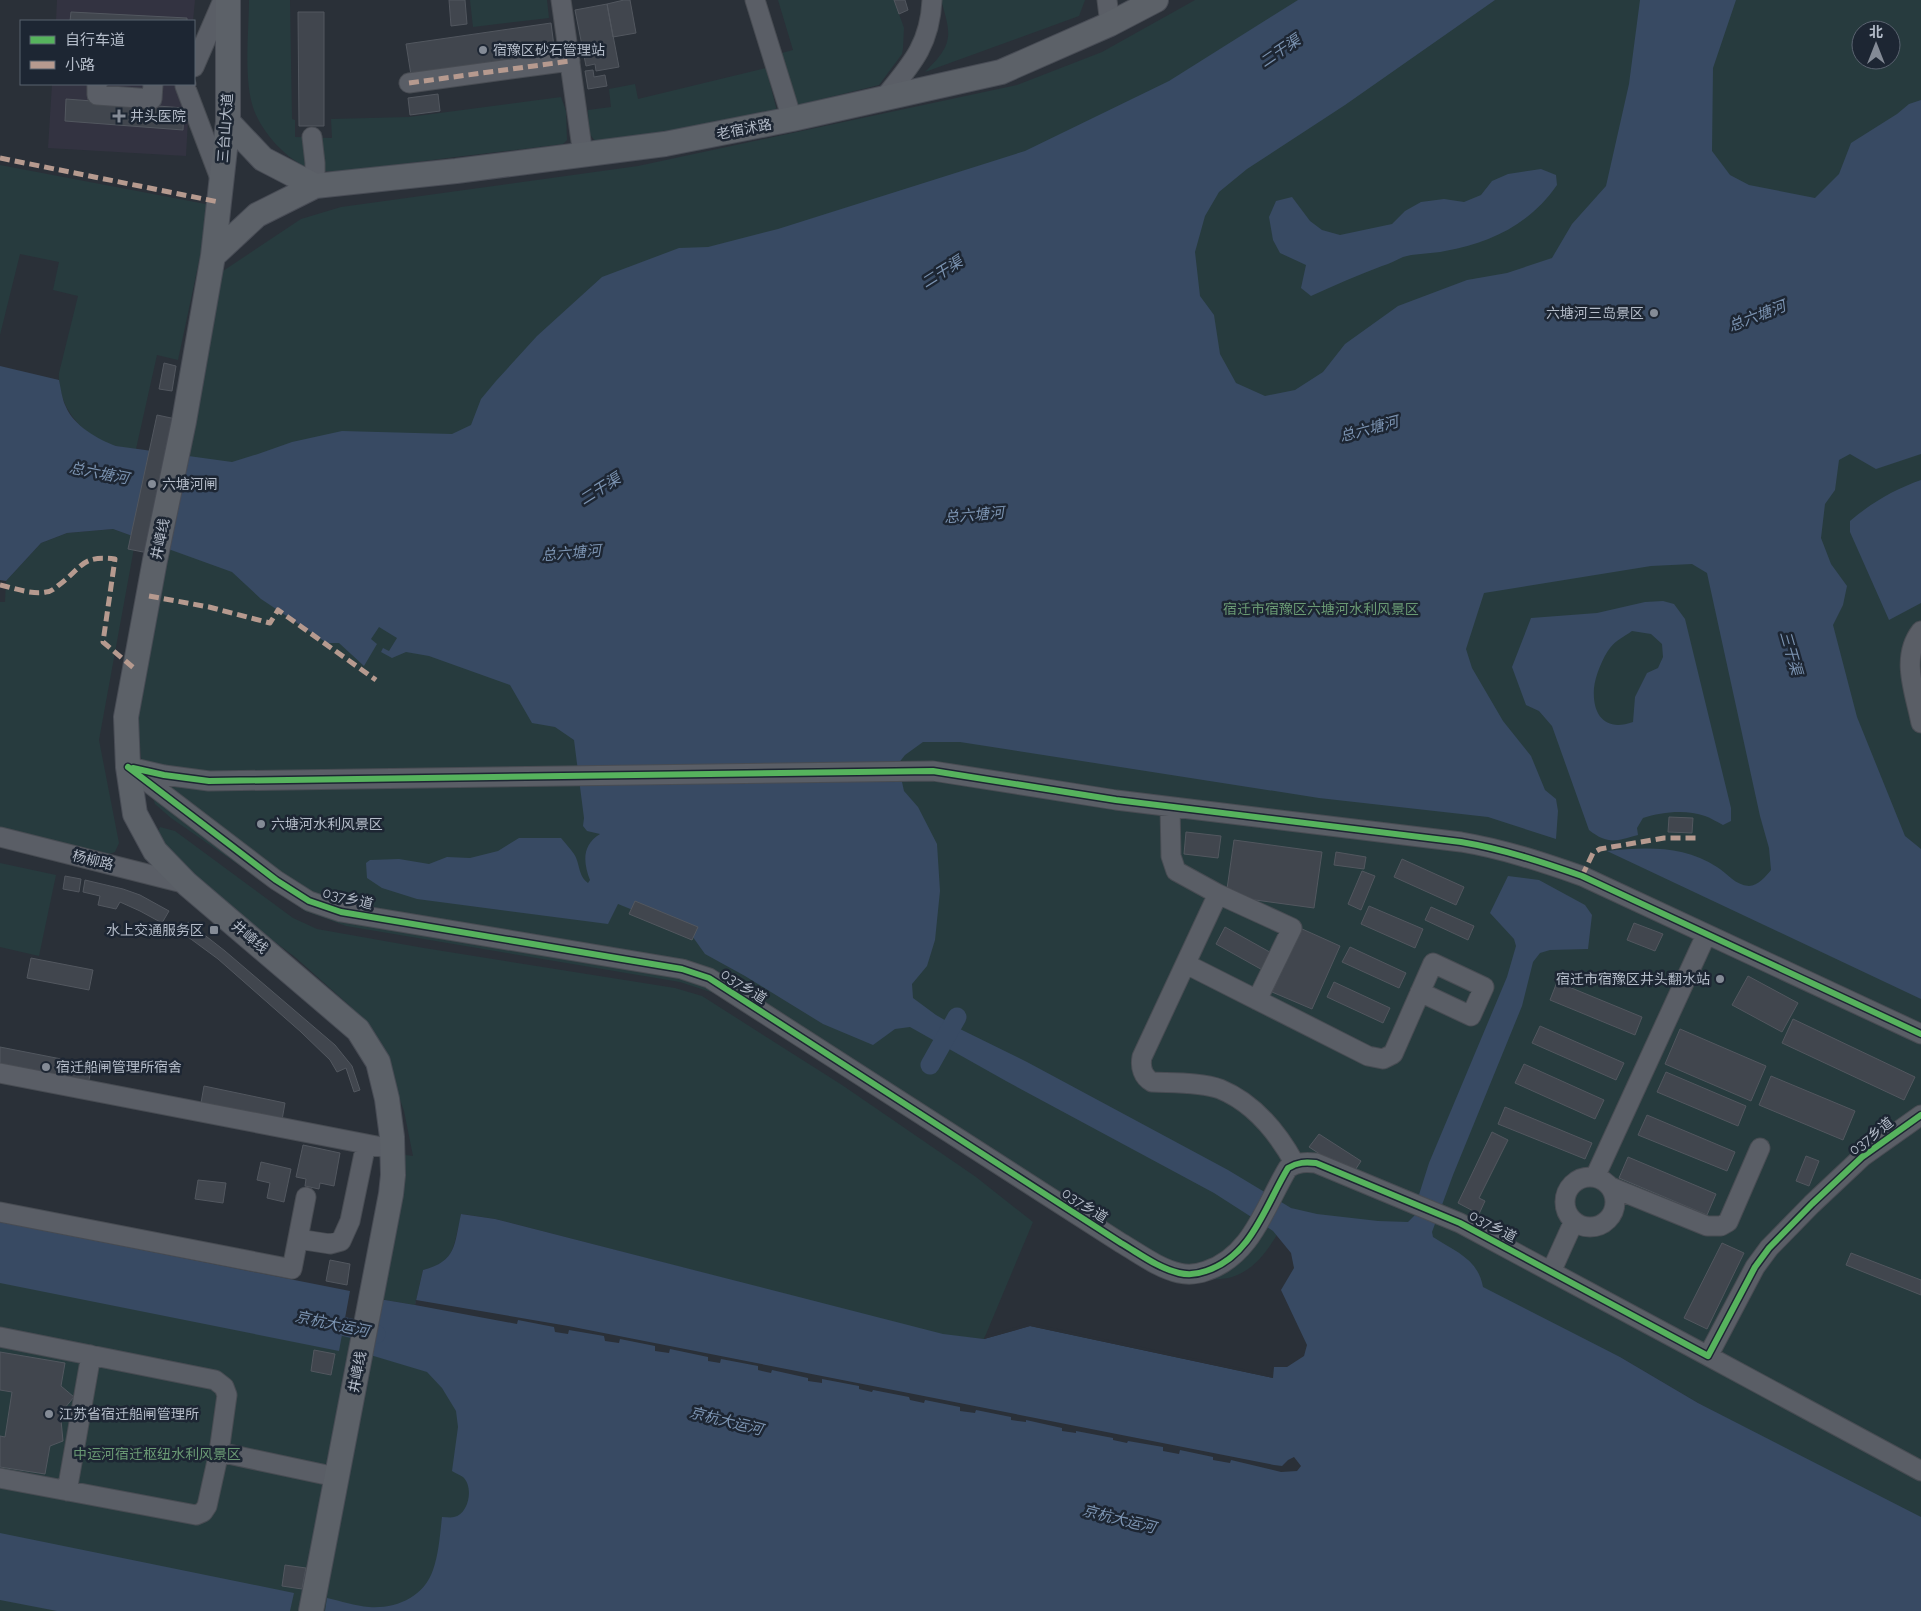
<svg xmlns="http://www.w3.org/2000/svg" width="1921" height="1611" font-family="Raleway,'Noto Sans SC',sans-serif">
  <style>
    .medical { fill: #333341 }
    .green { fill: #273b3e; fill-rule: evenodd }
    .water { fill: #384a63; fill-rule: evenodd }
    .pier { fill: #2a3038 }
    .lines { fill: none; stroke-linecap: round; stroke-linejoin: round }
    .canal { stroke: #384a63; stroke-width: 19 }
    .building { fill: #41464e; stroke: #52575f }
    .minor-casing { stroke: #484c53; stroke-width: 21 }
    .major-casing { stroke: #484c55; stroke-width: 26 }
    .minor { stroke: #5a5e66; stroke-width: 19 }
    .major { stroke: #5c6168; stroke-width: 24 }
    .quiet { stroke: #b69a8f; stroke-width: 5; stroke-dasharray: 10 5; stroke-linecap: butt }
    .cycleway-casing { stroke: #1d2633; stroke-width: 9 }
    .cycleway { stroke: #56b35d; stroke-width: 6 }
    .poi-dot { fill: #848b96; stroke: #1d2633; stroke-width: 2 }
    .labels { text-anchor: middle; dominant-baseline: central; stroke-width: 5; stroke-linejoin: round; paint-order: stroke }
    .poi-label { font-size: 14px; fill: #b4bcc9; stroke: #1d2633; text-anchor: start }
    .street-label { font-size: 14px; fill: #b4bcc9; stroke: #1d2633 }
    .park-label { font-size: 14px; fill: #6a9a74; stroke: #1d2633 }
    .water-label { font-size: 15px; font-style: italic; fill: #7b93b1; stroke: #1d2633 }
  </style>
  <rect width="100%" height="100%" fill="#2a3038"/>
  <path class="medical" d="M57,0H195L193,21H56Z
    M52,84H190L186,156L48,148Z"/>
  <path class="green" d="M249,0H290L292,119L295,120V137L332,138L331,119L409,117L561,97L566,111L567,140L563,144C509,151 455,157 401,164C373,167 338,177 310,168C287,161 262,132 254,110C243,81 249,31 249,0Z
    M470,0H547L549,18L473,27Z
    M778,0H894L904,28L903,48L902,54L879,85L794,106L778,54L793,50Z
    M941,0H1085L1079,16L925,72C953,44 952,37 941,0Z
    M1195,0H1921V1520L1698,1403L1620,1357L1291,1208C1277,1235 1263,1267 1232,1277C1222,1280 1211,1279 1201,1280L720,995L680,982L346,926L305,911L171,818L155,804L141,757L138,722L139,706L217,275L301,219L341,207L638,166L1017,85L1102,52ZM1861,30H1891V60H1861Z
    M766,68L777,111L672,131L595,141L589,133L588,110L611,107L609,89L635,84L638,99Z
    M0,165L211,205L178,360L157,355L136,449C124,448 113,446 102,441C76,429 57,401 59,373L78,296L53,290L59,262L20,254L0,335Z
    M113,529L136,537L99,740L119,843L115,852L106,855L0,831V602H5L6,581L41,543L67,533Z
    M160,827L175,831L293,918L317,929L424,948L675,988L702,996L842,1085L976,1177L1033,1222L984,1339L943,1335L495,1219L462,1214C452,1244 459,1261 423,1270L415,1305L379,1299L405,1155L413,1156L404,1111L391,1074L368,1030L350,1006L295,957L260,931L167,853L157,834Z
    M0,863L56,875L39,956L0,947Z
    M0,1262L1724,1611H0Z"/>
  <path class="water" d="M1298,0H1495L1345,105L1247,169L1219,192L1205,216L1195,252L1200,296L1214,315L1220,354L1236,383L1265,396L1295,390L1323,372L1345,344L1398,306L1467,280L1507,273L1552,258L1572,224L1606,186L1629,84L1640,0H1736L1713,68L1712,151L1730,175L1749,185L1815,198L1839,174L1851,143L1897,114L1909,104L1921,100V454L1876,469L1850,454L1839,460L1835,490L1825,504L1821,538L1831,564L1847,586L1843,605L1833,625L1857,717L1905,836L1921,849V999L1607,851C1645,847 1683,845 1717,867C1728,874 1735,885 1749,886C1758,886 1766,876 1771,870L1769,848L1760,816L1707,573L1692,564L1651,566L1484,593L1466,649L1472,668L1503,721L1531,756L1545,790L1556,799L1558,811L1556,839L1488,817L1319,798L960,742H923L905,755L898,764L904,791L918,807L937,844L940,891L935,940L927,966L912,984L913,998L936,1015L962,1030L1027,1062L1228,1170L1291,1208L1317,1214L1378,1221L1408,1222L1416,1214L1417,1201L1429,1163L1507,977L1516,946L1514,939L1490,913L1508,876L1539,880L1585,905L1592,915L1588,949L1550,950L1540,953L1533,962L1522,1006L1453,1175L1432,1232L1433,1237C1456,1252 1478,1259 1483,1287L1620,1357L1698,1403L1921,1517V1611H325L327,1598C341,1601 355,1606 369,1607C396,1609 424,1597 433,1570C439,1553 440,1534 442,1517C446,1517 451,1518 454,1517C469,1514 474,1487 463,1477C460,1475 455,1473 452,1471L458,1427L456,1411L442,1388L427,1372L367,1354L379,1299L415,1305L423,1270C457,1261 454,1245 461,1214L495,1219L943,1334L984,1339L1030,1326L1273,1378L1274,1367H1287L1304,1356L1307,1345L1281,1290L1294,1268L1291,1253L1273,1231L1214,1193L1006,1081L910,1027L895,1029L873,1045L823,1024L745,976L705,954L690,933L618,904L608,924L417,899L382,888L367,878L366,863L370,860L399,859L429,864L447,857L470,858L498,851L519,838H561C565,843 570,848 574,854C580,863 578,876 588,883L590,880C583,862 582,845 600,834L587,831L583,826L584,818L574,740L555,727L532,723L510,685L429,656L406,652L392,658L381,652L383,648L389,651L397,638L379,627L371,639L377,644L364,666L339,643H327L261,599L232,572L113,529L67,533L41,543L6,581L0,580V366L59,380C61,389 62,399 66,407C73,425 99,440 116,446L232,462L258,454L292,442L342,431L452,434L471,425L481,399L496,381L537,336L602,277L679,248L708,247L778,229L1025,151L1169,81Z
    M1541,169L1556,175L1557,185C1530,224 1491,243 1445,251C1431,254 1416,253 1403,257C1396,260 1389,264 1382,266C1358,275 1335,285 1311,296L1301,288L1306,265L1280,253L1273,240L1269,217L1276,201L1292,197L1310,221L1322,230L1340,235L1392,224L1405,211L1421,202L1444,199L1464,202L1481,195L1492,181L1508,174Z
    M1921,480V603L1889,620L1850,532V521C1871,503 1895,489 1921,480Z
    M1663,601L1674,604L1685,619L1731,808V821L1723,825C1717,822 1711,818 1705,816C1686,809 1661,812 1643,818L1637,828L1638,835C1616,841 1608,845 1589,830L1552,726L1539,711L1526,705L1512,667L1531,618L1597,613L1645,602ZM1632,631L1651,634L1662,644L1663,657L1658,668L1647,673L1635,697L1633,722C1605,732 1592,715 1594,688C1595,676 1603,657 1610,648C1615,641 1625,636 1632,631Z
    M0,1222L350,1291L339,1351L0,1283Z
    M0,1533L294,1593L290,1611H57L0,1600Z"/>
  <path class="pier" d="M416,1300L568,1326L1274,1465L1282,1466L1288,1460L1294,1457L1301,1466L1297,1471L1281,1472L1231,1460L1230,1463L1213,1460V1457L1180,1450L1179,1454L1163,1451V1447L1128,1441L1127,1443L1113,1440V1438L1076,1431V1433L1062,1431V1428L1026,1420V1422L1011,1420V1417L976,1410L975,1413L960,1411V1407L925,1400L924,1403L910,1400L909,1397L873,1390L872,1392L859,1389V1386L822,1379V1383L808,1381V1378L772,1370L771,1373L758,1370V1366L721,1359L720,1363L708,1361V1357L670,1349L669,1353L655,1351V1346L620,1339L619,1343L605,1341L604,1336L569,1330L568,1334L555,1332L554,1327L518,1320L517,1324L415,1305Z
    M1030,1323L1271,1375L1273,1365V1378L1030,1326L984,1339L985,1336Z"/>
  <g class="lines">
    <path class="canal" d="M930,1065L957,1017
      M320,1321L376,1334"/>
  </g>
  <path class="building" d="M449,0H465L467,24L451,26Z
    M624,0H630L636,33L613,37L607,4Z
    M894,0H905L908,10L899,14Z
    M607,4L619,67L596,71L595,64L586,66L575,10Z
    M71,12L187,18V21H70Z
    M298,12H324V126H299Z
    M551,23L555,54L411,75L406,44Z
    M593,70L594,77L605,75L607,86L588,89L585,71Z
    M438,94L440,111L410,115L408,98Z
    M66,99L184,108L183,130L65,121Z
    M164,363L176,366L172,391L159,389Z
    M157,415L176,419L148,553L128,549Z
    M1669,817L1693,818L1692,833L1668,832Z
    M1186,832L1221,836L1218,858L1184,854Z
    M1234,840L1322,852L1314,908L1226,896Z
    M1336,852L1366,857L1364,869L1334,865Z
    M1402,859L1464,887L1456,905L1394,877Z
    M1362,871L1375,876L1361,910L1348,904Z
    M65,876L81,879L79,892L63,889Z
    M85,880L123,889L140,895L169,911L162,923L140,911L120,902L116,909L98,905L100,896L83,892Z
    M635,901L698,927L692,940L629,914Z
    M1369,906L1423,929L1415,948L1361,924Z
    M1431,907L1474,926L1468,940L1425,920Z
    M188,922L225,951L335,1045L352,1066L360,1090L354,1092L346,1068L337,1072L330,1060L301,1032L218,959L180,931Z
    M1634,923L1663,934L1655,951L1627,940Z
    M1225,927L1275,955L1266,972L1216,944Z
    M1300,928L1340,946L1312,1009L1272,992Z
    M1350,947L1406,973L1399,988L1342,962Z
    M31,958L93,970L89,990L27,978Z
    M1748,976L1798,1003L1782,1032L1732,1005Z
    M1334,982L1390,1008L1383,1023L1327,997Z
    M1557,982L1642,1017L1635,1035L1550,1000Z
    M1793,1019L1915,1077L1904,1100L1782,1043Z
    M1540,1026L1624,1063L1616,1080L1532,1043Z
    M1680,1029L1766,1066L1751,1101L1665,1064Z
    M0,1047L92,1065L88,1085L0,1068Z
    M1524,1064L1604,1100L1595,1119L1515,1083Z
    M1666,1072L1746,1106L1738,1126L1657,1092Z
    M1771,1076L1855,1111L1843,1140L1759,1105Z
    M204,1086L285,1103L282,1120L201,1103Z
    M1505,1107L1592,1143L1585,1159L1498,1124Z
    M1647,1115L1735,1152L1727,1171L1638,1135Z
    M1492,1132L1508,1140L1479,1198L1485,1201L1479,1214L1458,1203Z
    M1319,1134L1361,1161L1352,1175L1309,1147Z
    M303,1145L340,1153L334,1186L320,1183L319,1189L305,1186L306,1179L296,1177Z
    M1806,1156L1819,1161L1809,1186L1796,1181Z
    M1628,1157L1716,1194L1707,1215L1619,1178Z
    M261,1162L291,1169L284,1202L267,1198L270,1183L257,1180Z
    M198,1180L226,1183L223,1203L195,1199Z
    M1722,1243L1744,1253L1707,1329L1684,1318Z
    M1851,1253L1921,1280V1295L1846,1265Z
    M330,1260L350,1264L347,1285L326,1281Z
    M314,1350L335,1354L331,1375L311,1371Z
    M0,1352L65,1363L61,1386L74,1397L64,1409L61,1420L63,1441L50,1446L45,1474L0,1467V1436L5,1437L12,1392L0,1390Z
    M285,1565L306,1568L302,1589L282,1586Z"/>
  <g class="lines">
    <g class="minor-casing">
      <path id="minor" d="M561,0L583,155
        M755,0L792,119
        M1107,0L1110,24
        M194,67L223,0
        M409,83L570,61
        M97,84V95L152,99L153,84
        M186,84L185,86L221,181
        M884,98C911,65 930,45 932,0
        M312,137L315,163V186
        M1921,631C1900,658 1915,692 1921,723
        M128,767L276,880L309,901L341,912L682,969L709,978L1121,1243C1140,1254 1158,1268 1179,1273C1188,1275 1198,1274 1206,1271C1252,1256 1265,1206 1288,1168C1298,1162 1305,1162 1316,1163L1460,1223L1708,1356L1755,1267L1769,1248L1812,1204L1862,1157L1921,1115
        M134,768L164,775L209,781L933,771L1116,800L1461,842C1503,849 1542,862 1582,876L1921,1034
        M1170,807L1171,856L1176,871L1218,894L1142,1057C1140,1067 1143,1077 1152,1082C1172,1083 1202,1082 1220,1089C1254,1103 1278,1133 1295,1164
        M0,837L187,884
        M1218,894L1292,928L1257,1000
        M1186,964L1368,1056L1383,1059L1393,1054L1433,963L1484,987L1471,1016L1420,992
        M0,1073L392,1149
        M1565 1202a25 25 0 1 1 50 0a25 25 0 1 1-50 0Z
        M1595,1177L1706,935
        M1611,1187L1707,1226H1721L1728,1222L1760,1148
        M0,1212L292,1269L306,1197
        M298,1239L330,1244L341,1241L350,1221L366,1144
        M1551,1272L1574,1221
        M0,1337L215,1380L224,1387L227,1395L219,1452L207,1506L203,1512L196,1515L0,1478
        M1708,1356L1921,1471
        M219,1452L336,1477
        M67,1491L91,1355"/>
    </g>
    <g class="major-casing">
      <path id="major" d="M228,0V122L213,256L184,421L155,560L126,717L128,767L135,814L155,851L187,884L358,1030L378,1062L387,1099L392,1137L393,1175L391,1194L311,1611
        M228,122L263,159L315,186
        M213,256L257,215L315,186L456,171L665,144L792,119L1001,72L1110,24L1156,0"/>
    </g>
    <use href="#minor" class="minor"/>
    <use href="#major" class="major"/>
    <path class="quiet" d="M409,83L570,61
      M0,158L219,202
      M0,585C14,588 32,595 46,592C51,592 55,588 59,585C83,567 81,555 115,559L103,642L135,669
      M149,596L209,607L270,623L278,610L376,680
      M1582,876L1593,853L1600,849L1664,838H1700"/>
    <g class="cycleway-casing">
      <path id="cycleway" d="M128,767L276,880L309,901L341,912L682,969L709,978L1121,1243C1140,1254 1158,1268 1179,1273C1188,1275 1198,1274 1206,1271C1252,1256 1265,1206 1288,1168C1298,1162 1305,1162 1316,1163L1460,1223L1708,1356L1755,1267L1769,1248L1812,1204L1862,1157L1921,1115
        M133,768L164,775L209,781L933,771L1116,800L1461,842C1503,849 1542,862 1582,876L1921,1034"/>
    </g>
    <use href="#cycleway" class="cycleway"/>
  </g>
  <g class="poi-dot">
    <circle cx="483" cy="50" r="5"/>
    <path d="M116.5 108.5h5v5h5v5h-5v5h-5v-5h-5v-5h5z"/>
    <circle cx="1654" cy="313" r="5"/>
    <circle cx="152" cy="484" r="5"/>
    <circle cx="261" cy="824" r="5"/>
    <rect x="209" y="925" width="10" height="10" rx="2.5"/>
    <circle cx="1720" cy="979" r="5"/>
    <circle cx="46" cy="1067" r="5"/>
    <circle cx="49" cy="1414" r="5"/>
  </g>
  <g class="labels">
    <g class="poi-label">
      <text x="493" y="50">宿豫区砂石管理站</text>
      <text x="130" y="116">井头医院</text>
      <text x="1644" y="313" text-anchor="end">六塘河三岛景区</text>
      <text x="162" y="484">六塘河闸</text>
      <text x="271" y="824">六塘河水利风景区</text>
      <text x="204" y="930" text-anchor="end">水上交通服务区</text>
      <text x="1710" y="979" text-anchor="end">宿迁市宿豫区井头翻水站</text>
      <text x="56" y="1067">宿迁船闸管理所宿舍</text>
      <text x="59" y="1414">江苏省宿迁船闸管理所</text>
    </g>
    <g class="street-label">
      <text transform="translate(225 128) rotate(-86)">三台山大道</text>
      <text transform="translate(744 129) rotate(-11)">老宿沭路</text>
      <text transform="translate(160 539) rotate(-78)">井嶂线</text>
      <text transform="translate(93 860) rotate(14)">杨柳路</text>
      <text transform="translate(348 898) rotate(14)">037乡道</text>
      <text transform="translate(250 937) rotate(40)">井嶂线</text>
      <text transform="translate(744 986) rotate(33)">037乡道</text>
      <text transform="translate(1871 1136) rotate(-38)">037乡道</text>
      <text transform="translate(1085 1205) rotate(33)">037乡道</text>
      <text transform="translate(1493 1226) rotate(28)">037乡道</text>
      <text transform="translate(357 1372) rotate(-79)">井嶂线</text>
    </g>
    <g class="park-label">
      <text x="1321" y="609">宿迁市宿豫区六塘河水利风景区</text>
      <text x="157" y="1454">中运河宿迁枢纽水利风景区</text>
    </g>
    <g class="water-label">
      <text transform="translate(1280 51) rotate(-34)">二干渠</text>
      <text transform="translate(942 272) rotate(-32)">二干渠</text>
      <text transform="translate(1757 316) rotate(-21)">总六塘河</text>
      <text transform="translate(1369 429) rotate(-15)">总六塘河</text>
      <text transform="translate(99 473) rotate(11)">总六塘河</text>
      <text transform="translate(600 489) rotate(-32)">二干渠</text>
      <text transform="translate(974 515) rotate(-5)">总六塘河</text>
      <text transform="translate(571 553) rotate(-5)">总六塘河</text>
      <text transform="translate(1791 653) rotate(74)">三干渠</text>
      <text transform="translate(332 1324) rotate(12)">京杭大运河</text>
      <text transform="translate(726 1421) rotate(14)">京杭大运河</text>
      <text transform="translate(1119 1519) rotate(14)">京杭大运河</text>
    </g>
  </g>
  <rect x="20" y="20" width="175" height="65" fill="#1d2633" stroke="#59626f"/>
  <rect x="30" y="36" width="25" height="8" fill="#56b35d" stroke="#59626f"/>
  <text x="65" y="45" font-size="15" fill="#b4bcc9">自行车道</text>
  <rect x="30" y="61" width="25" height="8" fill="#b69a8f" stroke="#59626f"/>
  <text x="65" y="70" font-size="15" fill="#b4bcc9">小路</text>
  <g transform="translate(1876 45)"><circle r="24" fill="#1d2633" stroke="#59626f"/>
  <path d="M0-4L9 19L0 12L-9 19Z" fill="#848b96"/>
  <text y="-8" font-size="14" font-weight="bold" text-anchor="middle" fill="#b4bcc9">北</text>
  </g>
</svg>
